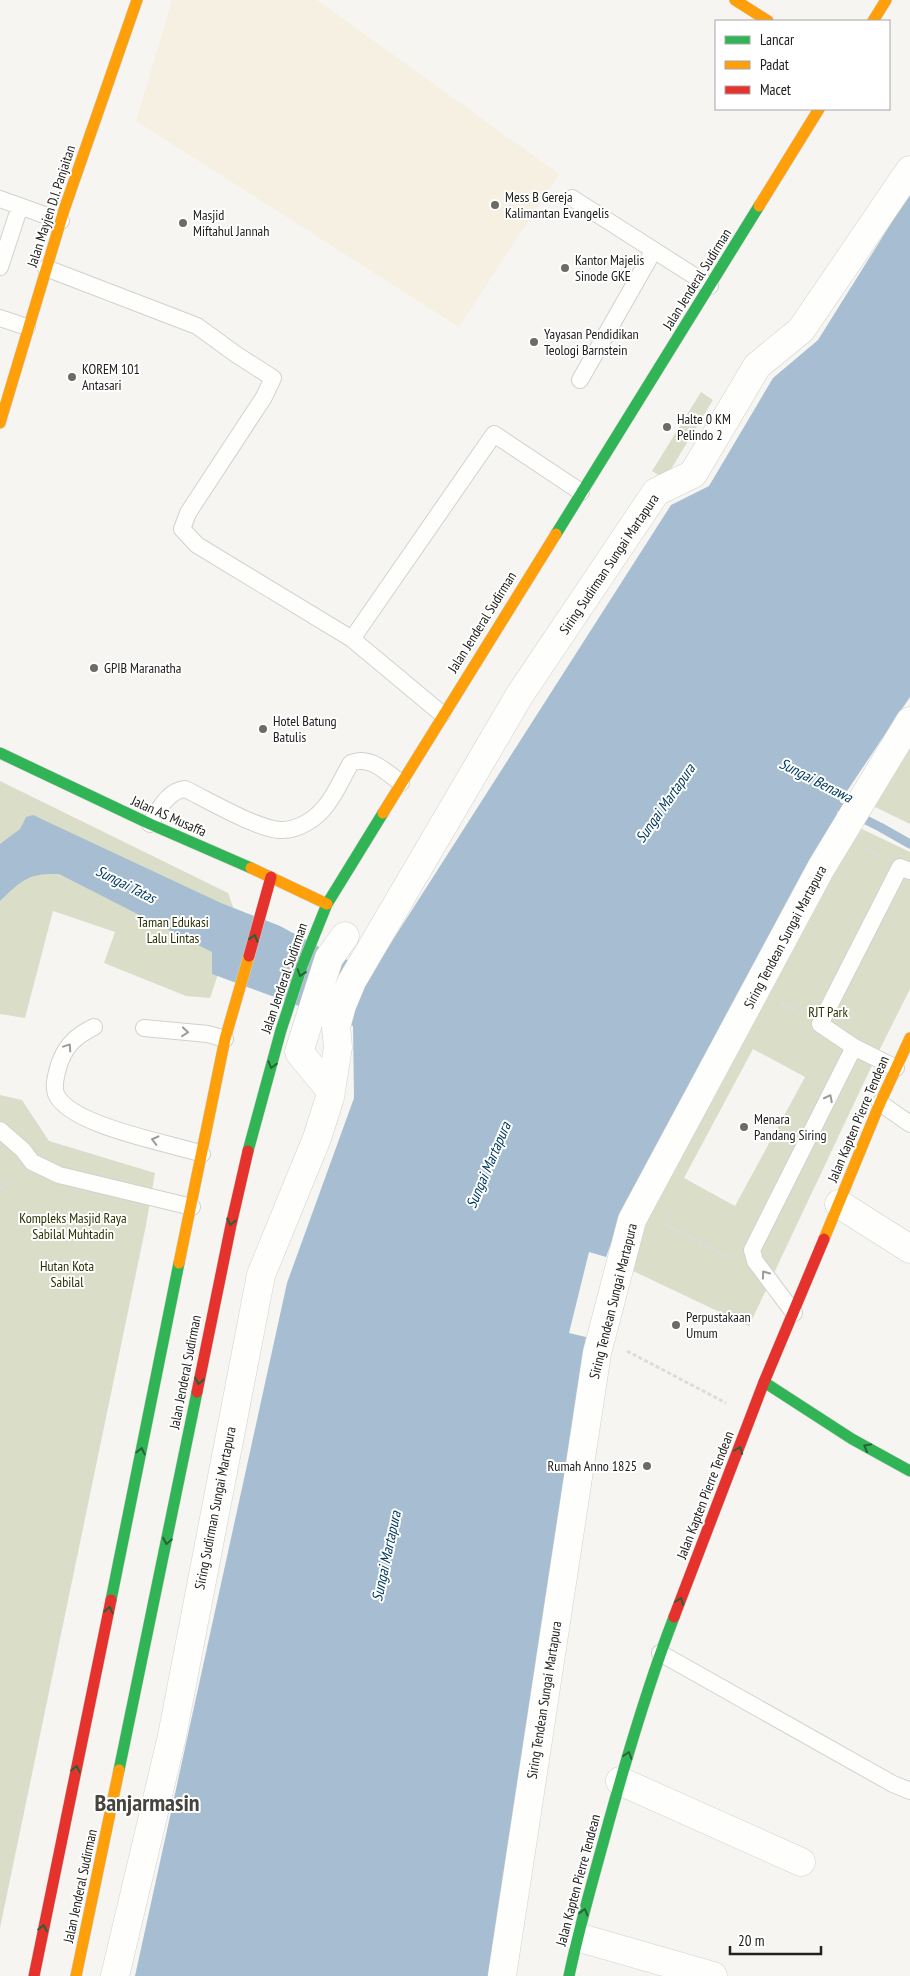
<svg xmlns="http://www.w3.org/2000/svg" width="910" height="1976" font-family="'PT Sans Narrow',sans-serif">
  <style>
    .education { fill: #f6f0e2 }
    .green { fill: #dadec8; fill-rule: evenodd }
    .water { fill: #a7bed2 }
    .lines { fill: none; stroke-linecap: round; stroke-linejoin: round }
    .stream { stroke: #a7bed2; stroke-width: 9 }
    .lane-casing { stroke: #d1d1ce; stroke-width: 18 }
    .street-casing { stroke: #d1d1ce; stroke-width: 29 }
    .fast-casing { stroke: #d1d1ce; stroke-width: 12 }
    .slow-casing { stroke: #d1d1ce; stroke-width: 12 }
    .jam-casing { stroke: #d1d1ce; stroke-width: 12 }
    .path { stroke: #dcdcdb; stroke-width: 3; stroke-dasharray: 4 2.5; stroke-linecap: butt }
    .lane { stroke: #fefefd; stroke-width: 16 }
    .street { stroke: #fefefd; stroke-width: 28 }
    .fast { stroke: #30b455; stroke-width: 11 }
    .slow { stroke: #ff9f0a; stroke-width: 11 }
    .jam { stroke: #e5322d; stroke-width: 11 }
    .oneway { stroke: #286337 }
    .oneway2 { stroke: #9b9b99 }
    .poi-dot { fill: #6c6b68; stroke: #fff; stroke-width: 2 }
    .labels { text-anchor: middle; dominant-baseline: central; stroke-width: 4; stroke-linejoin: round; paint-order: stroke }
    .poi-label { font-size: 14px; fill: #21211e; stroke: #fff; text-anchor: start }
    .street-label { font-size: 14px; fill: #21211e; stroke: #fff }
    .park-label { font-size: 14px; fill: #293100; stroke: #fff }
    .water-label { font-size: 15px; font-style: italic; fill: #023c63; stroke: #fff }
    .town-label { font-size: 24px; font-weight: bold; fill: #46443f; stroke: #fff }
  </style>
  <rect width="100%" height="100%" fill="#f6f5f1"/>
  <path class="education" d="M172,0H317L559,174L459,327L136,121Z"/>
  <path class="green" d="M701,392L713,400L665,479L652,471Z
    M910,742V824L873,806Z
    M0,781L228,893L237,918L210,998L186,996L104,963L115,932L53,911L25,1018L0,1014Z
    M860,828L910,852V989L875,1059L749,1326L631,1270L640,1226L833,871ZM753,1049L805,1077L735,1206L684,1178Z
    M0,1095L22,1100L49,1141L155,1173L146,1225L0,1928Z"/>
  <path class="water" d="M910,193V697L837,806L838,819L622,1214L606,1257L589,1252L569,1333L586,1337L493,1976H135L287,1283L354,1098L353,1026L212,974V952L59,874C28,873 22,880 0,901V844L20,829L26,817L33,815L221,903L280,926L336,956L371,968L387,949L671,505L709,486L773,378L818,340Z"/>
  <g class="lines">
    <path class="stream" d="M826,800L880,827L910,844"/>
    <g class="lane-casing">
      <path id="lane" d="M572,198L710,286
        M0,199L61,221
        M0,267L20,206
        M46,268L197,326L237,355L273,378L264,397L188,513L182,529L197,545L352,639L442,714
        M0,318L27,327
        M580,380L654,250
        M352,639L494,434L581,492
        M150,824C159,810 167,791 185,789C208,800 255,828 280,830C298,831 318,818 328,803C337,791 343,776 351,763C370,755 386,772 401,783
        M94,1027C75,1036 64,1047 58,1068C56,1076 53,1085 56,1094C70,1126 170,1143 202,1154
        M144,1028L208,1034L225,1039
        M896,1068L854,1047L820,1024L900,867L910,871
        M880,1103L910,1124
        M0,1130L23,1150L32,1162L59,1175L192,1207
        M794,1313L755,1261L752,1250L854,1047
        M660,1653L893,1784L910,1791"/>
    </g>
    <g class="street-casing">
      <path id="street" d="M331,1091L299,1052L329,958L345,936
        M839,1204L910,1249
        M620,1781L801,1862
        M577,1937L713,1976
        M115,1976L172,1736L261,1275L317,1138L330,1097L338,1047L336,1027L342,1005L352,981L519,696L656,492L693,474L757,366L801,330L910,170
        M502,1976L597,1353L632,1220L821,868L910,721"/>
    </g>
    <g class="fast-casing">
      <path id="fast" d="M556,534L759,206
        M0,753L150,824L251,868
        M248,1151L281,1030L302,966L327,904L383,813
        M764,1382L852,1439L910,1471
        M111,1600L179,1263
        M119,1770L197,1392
        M569,1976C579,1927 593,1880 606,1832C626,1759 647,1687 674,1617"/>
    </g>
    <g class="slow-casing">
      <path id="slow" d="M735,0L768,21
        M873,21L886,0
        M759,206L819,109
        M0,423L64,210L137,0
        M383,813L556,534
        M251,868L327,904
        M824,1239L880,1103L910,1038
        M179,1263L225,1039L249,956
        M76,1976L119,1770"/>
    </g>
    <g class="jam-casing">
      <path id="jam" d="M249,956L271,877
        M197,1392L231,1225L248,1151
        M674,1617L764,1382L824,1239
        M34,1976L111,1600"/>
    </g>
    <path class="path" d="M865,849L880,856
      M781,1003L799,1013
      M0,1189L15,1176
      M664,1224L729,1258
      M627,1351L726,1403"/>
    <use href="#lane" class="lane"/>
    <use href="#street" class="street"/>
    <use href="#fast" class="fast"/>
    <use href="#slow" class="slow"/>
    <use href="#jam" class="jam"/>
  </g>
  <defs><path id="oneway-chevron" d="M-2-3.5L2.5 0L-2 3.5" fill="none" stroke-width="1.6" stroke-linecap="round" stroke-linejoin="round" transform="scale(1.25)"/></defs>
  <g class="oneway">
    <use href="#oneway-chevron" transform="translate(254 938) rotate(-73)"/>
    <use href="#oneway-chevron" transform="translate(301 973) rotate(109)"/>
    <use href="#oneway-chevron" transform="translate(272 1065) rotate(106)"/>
    <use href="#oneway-chevron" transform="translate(231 1222) rotate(102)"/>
    <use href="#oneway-chevron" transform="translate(199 1381) rotate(101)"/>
    <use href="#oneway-chevron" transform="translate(867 1447) rotate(-151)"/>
    <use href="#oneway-chevron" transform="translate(739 1450) rotate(-69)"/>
    <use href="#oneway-chevron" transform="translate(141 1451) rotate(-78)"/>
    <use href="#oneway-chevron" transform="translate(167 1541) rotate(101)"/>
    <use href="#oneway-chevron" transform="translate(680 1601) rotate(-69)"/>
    <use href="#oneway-chevron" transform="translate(109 1610) rotate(-78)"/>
    <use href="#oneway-chevron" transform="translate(628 1755) rotate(-72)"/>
    <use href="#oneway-chevron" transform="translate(76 1769) rotate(-78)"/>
    <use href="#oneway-chevron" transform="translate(584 1912) rotate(-75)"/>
    <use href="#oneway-chevron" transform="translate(43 1928) rotate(-78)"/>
  </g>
  <g class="oneway2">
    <use href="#oneway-chevron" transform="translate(185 1032) rotate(5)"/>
    <use href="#oneway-chevron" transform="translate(68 1047) rotate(-56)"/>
    <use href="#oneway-chevron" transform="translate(829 1098) rotate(-63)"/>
    <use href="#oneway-chevron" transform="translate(155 1140) rotate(-166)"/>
    <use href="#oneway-chevron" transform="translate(765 1274) rotate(-126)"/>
  </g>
  <g class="poi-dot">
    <circle cx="495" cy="205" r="5"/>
    <circle cx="183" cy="223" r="5"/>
    <circle cx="565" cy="268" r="5"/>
    <circle cx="534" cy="342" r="5"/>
    <circle cx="72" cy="377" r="5"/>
    <circle cx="667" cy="427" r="5"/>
    <circle cx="94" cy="668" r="5"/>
    <circle cx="263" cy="729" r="5"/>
    <circle cx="744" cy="1127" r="5"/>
    <circle cx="676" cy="1325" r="5"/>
    <circle cx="647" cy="1466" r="5"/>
  </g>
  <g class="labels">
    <g class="poi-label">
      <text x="505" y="197">Mess B Gereja<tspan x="505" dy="16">Kalimantan Evangelis</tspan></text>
      <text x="193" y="215">Masjid<tspan x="193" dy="16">Miftahul Jannah</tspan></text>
      <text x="575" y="260">Kantor Majelis<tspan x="575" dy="16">Sinode GKE</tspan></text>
      <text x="544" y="334">Yayasan Pendidikan<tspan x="544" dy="16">Teologi Barnstein</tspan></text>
      <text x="82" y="369">KOREM 101<tspan x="82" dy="16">Antasari</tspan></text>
      <text x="677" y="419">Halte 0 KM<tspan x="677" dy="16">Pelindo 2</tspan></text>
      <text x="104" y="668">GPIB Maranatha</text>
      <text x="273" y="721">Hotel Batung<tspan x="273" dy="16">Batulis</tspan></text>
      <text x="754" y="1119">Menara<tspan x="754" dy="16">Pandang Siring</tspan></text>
      <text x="686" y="1317">Perpustakaan<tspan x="686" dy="16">Umum</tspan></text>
      <text x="637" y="1466" text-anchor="end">Rumah Anno 1825</text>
    </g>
    <g class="street-label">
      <text transform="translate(51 206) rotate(-72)">Jalan Mayjen D.I. Panjaitan</text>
      <text transform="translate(697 279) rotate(-58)">Jalan Jenderal Sudirman</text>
      <text transform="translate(609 564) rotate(-56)">Siring Sudirman Sungai Martapura</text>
      <text transform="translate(482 622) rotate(-58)">Jalan Jenderal Sudirman</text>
      <text transform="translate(169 816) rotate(24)">Jalan AS Musaffa</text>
      <text transform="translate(785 937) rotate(-62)">Siring Tendean Sungai Martapura</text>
      <text transform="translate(284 978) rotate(-71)">Jalan Jenderal Sudirman</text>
      <text transform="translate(858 1119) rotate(-67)">Jalan Kapten Pierre Tendean</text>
      <text transform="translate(613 1301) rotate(-76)">Siring Tendean Sungai Martapura</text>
      <text transform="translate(185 1372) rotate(-79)">Jalan Jenderal Sudirman</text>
      <text transform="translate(705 1495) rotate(-69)">Jalan Kapten Pierre Tendean</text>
      <text transform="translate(215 1508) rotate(-79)">Siring Sudirman Sungai Martapura</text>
      <text transform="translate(544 1700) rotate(-81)">Siring Tendean Sungai Martapura</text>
      <text transform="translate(578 1880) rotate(-75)">Jalan Kapten Pierre Tendean</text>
      <text transform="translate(80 1886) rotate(-78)">Jalan Jenderal Sudirman</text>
    </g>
    <g class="park-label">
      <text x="173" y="922">Taman Edukasi<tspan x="173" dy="16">Lalu Lintas</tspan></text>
      <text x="828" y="1012">RJT Park</text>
      <text x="73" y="1218">Kompleks Masjid Raya<tspan x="73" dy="16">Sabilal Muhtadin</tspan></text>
      <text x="67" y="1266">Hutan Kota<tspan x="67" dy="16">Sabilal</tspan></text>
    </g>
    <g class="water-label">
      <text transform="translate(816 780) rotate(27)">Sungai Benawa</text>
      <text transform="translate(665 803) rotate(-55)">Sungai Martapura</text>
      <text transform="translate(126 884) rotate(27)">Sungai Tatas</text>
      <text transform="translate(488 1165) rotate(-67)">Sungai Martapura</text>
      <text transform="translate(386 1556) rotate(-78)">Sungai Martapura</text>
    </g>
    <g class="town-label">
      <text x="147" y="1802">Banjarmasin</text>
    </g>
  </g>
  <rect x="715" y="20" width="175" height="90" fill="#ffffff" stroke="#a6a6a5"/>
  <rect x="725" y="36" width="25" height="8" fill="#30b455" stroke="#a6a6a5"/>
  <text x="760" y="45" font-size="15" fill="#21211e">Lancar</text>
  <rect x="725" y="61" width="25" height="8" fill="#ff9f0a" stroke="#a6a6a5"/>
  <text x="760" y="70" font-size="15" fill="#21211e">Padat</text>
  <rect x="725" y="86" width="25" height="8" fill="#e5322d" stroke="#a6a6a5"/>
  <text x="760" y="95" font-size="15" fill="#21211e">Macet</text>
  <path d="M730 1946v8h91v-8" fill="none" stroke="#21211e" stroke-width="2.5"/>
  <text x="738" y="1946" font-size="15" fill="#21211e" stroke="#ffffff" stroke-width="4" paint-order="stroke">20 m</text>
</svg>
